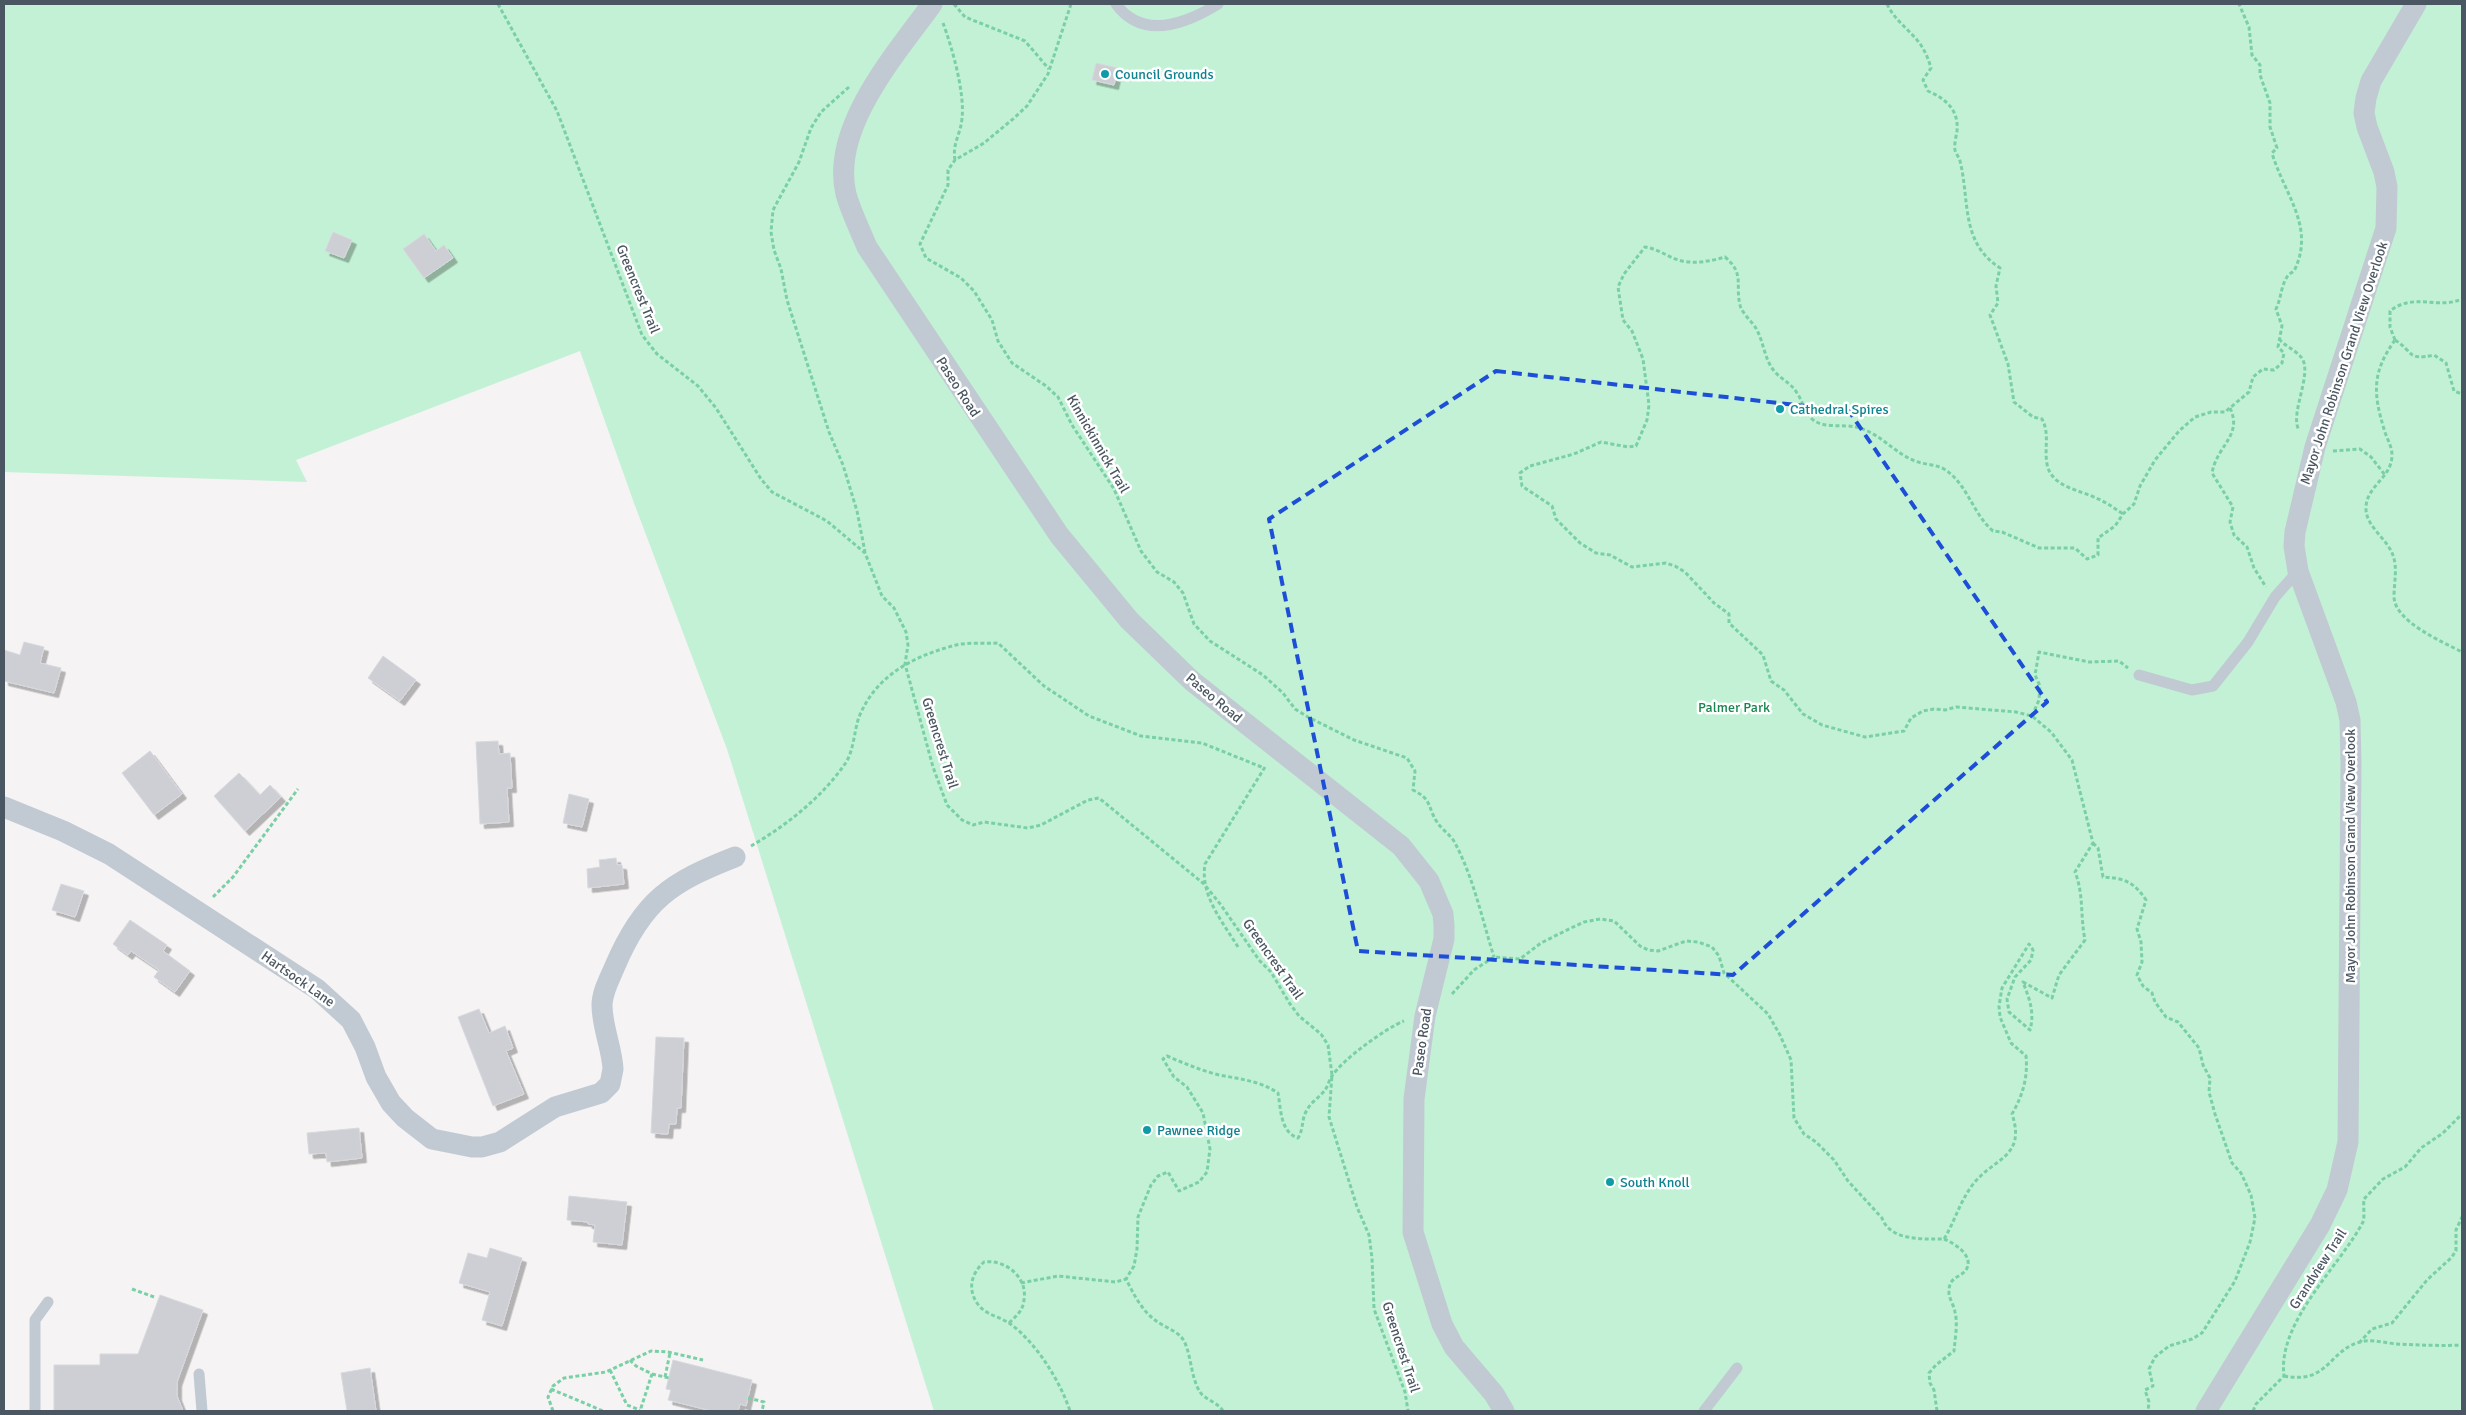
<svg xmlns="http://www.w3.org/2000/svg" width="2466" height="1415" font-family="Signika,sans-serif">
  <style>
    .green { fill: #c3f1d5 }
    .building { fill: #cdcfd5; stroke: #d7d9de; filter: url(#shadow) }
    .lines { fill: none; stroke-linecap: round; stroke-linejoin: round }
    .path { stroke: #7ad0a6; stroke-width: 3; stroke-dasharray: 4 2.5; stroke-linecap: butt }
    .service { stroke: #c1cad2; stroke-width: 11 }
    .minor { stroke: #c1cad2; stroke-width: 21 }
    .marked { fill: none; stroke: #1d4ed8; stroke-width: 4; stroke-dasharray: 10 6; stroke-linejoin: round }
    .culture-dot { fill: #0f9aa8; stroke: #fff; stroke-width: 2 }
    .labels { text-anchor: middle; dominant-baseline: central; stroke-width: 5; stroke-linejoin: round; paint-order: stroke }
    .culture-label { font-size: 14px; fill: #0d838f; stroke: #fff; text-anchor: start }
    .street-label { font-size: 14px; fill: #4a5661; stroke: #fff }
    .park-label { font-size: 14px; fill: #17864f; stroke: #fff }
  </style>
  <defs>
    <filter id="shadow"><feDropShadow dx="4.5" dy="4.5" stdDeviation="0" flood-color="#0004"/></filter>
  </defs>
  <rect width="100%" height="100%" fill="#f5f3f3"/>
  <path class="green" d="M4,4H2462V1411H934L727,749L634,503L580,351L296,460L307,482L4,472Z"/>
  <path class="building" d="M1096,63L1118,68L1114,85L1092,80Z
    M333,232L352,240L344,258L325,251Z
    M424,234L436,251L444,245L453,258L424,278L403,249Z
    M24,642L44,647L40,663L61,668L54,693L4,681V650L20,655Z
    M383,656L416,680L400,701L368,678Z
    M498,741L499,754L510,753L512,788H507L509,822L480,824L476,742Z
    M150,751L182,794L154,815L122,773Z
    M239,773L260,795L270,785L281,797L245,831L214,796Z
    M569,794L589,799L582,827L563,823Z
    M616,858L617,865H622L624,884L588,888L587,869L600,867L599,860Z
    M61,884L84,891L75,917L52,910Z
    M130,920L167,945L163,951L190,971L175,992L154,977L159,970L131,951L128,955L113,944Z
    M479,1009L489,1033L505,1026L513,1048L506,1051L524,1094L493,1106L458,1017Z
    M656,1037L684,1038L681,1108H677L676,1124H669L668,1134L651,1133Z
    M359,1128L362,1158L327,1162L326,1153L309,1154L307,1133Z
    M569,1196L627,1202L622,1245L593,1242L595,1225L588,1224V1222L567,1220Z
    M490,1248L522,1258L502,1326L482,1320L490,1292L459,1283L468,1253L487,1258Z
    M160,1295L203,1310L177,1382V1396L183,1411H54V1365H100V1354H138Z
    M673,1360L752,1380L746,1406L740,1404L738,1411H712L668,1400L671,1390L666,1389Z
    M370,1368L376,1411H347L341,1373Z"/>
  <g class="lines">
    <path class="path" d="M498,4L557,111L642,335L657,354L698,386L716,408L761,479L772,492L827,521L865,553L882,596L894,608L906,632L908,645L905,664L933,767L947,805L962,820L973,825L984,822L1028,828L1041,825L1088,800L1099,798L1204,884L1221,905L1259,960L1271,972L1290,1004L1299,1016L1321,1034L1328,1045L1332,1075L1329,1117L1357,1207L1369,1235L1372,1258L1374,1309L1405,1392L1408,1411
      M954,4L965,17L1025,41L1049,69
      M1071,4L1048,74L1027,106L1013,119L984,143L955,160L948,170V185L920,244L926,258L961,278L974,291L992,320L998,341L1012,363L1046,386L1058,397L1072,425L1114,489L1141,551L1157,572L1174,582L1183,593L1194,624L1210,641L1263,675L1283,693L1295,709L1308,717L1354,740L1407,758L1415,771L1413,790C1433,800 1427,807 1437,822C1442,830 1451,835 1455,843C1474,879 1482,919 1494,957
      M1887,4C1894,19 1907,28 1917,40C1924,48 1928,58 1931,68L1923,80L1928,91C1946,99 1959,110 1957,131C1956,137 1954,145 1955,150C1956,154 1959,157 1960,161C1970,201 1960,242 2000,268L1996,286L1998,303L1990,315L2008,364L2014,402L2033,417L2042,419C2050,434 2044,448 2047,464C2051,487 2080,490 2096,498C2106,502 2114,508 2123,514
      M943,23C952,47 965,93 962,118C961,134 952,143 955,160
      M849,87L821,112L811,128L799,162L773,210L771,232L774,250L781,269L787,300L829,432L843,465L857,511L865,552
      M2279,339C2285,346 2295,350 2301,357C2314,372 2289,414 2299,430
      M2395,340C2372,372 2373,393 2384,429C2386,437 2392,446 2392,455C2392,478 2367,485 2366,507C2365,524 2382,535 2390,549C2399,564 2394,580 2394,597C2395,622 2443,642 2462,652
      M2395,340L2390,327V311C2414,292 2437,310 2462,299
      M2395,340C2414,352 2407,361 2434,355L2446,363L2454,391L2462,394
      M2230,408C2243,436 2217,445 2212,473L2233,507L2230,522L2234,535L2247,547L2254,568L2266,587
      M2333,451L2360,449L2371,457L2385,475
      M2032,716L2039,700L2040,686L2035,675L2039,652L2089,662L2119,661L2128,668
      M2093,843L2098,848L2103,877C2124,878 2134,882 2146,900L2137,929L2141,942L2142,962L2137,975L2143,986L2152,993L2155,1002L2166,1017L2178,1022L2199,1048L2203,1065L2210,1078L2209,1092L2215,1114L2232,1163L2241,1173L2251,1195L2255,1218L2250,1242L2235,1281L2202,1333L2192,1339L2169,1346L2155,1357L2149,1369L2153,1386L2145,1390L2149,1402L2148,1411
      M751,846C787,825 821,798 845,764C854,751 854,731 859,717C876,675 914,656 956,645C969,642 984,644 998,643L1044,686L1089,716L1141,736L1202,743L1264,768
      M213,897L233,877L298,789
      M1238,947C1222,921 1200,895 1205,864L1265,767
      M1452,994L1474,970L1494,957L1520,959L1541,943L1571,928L1584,922L1600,919L1614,921L1640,946L1648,950L1658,951L1686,941L1698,942L1712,947L1719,956L1724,973L1768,1014L1780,1035L1791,1060L1794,1118L1804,1134L1816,1142L1834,1160L1848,1181L1882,1218C1890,1241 1923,1239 1944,1239C1954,1223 1959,1204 1971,1187C1991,1158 2027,1159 2012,1114C2023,1095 2028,1077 2026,1056L2011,1043L2000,1017L1999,1006L2002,988L2029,944L2033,950L2031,960L2015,977L2007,999L2009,1012L2030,1030C2035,1012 2029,998 2023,982L2052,998L2059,975L2085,940C2080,915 2084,895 2075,872L2093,843L2072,760L2051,732L2032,716L2016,712L1956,707L1945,710L1934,709L1923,711L1911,718L1904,731L1865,737L1822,725L1803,714L1784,690L1771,681L1763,655L1729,623V614L1714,603L1685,572L1675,566L1666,563L1632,567L1610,555L1596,553L1580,543L1556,519L1552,506L1522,486L1520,473L1530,466L1574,454L1601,442L1628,447L1636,446L1647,420L1649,405L1643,359L1632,331L1623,320L1618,287L1624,274L1645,247C1659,249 1669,258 1682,261C1696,264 1711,261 1725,257C1745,274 1735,284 1740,305C1742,314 1753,322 1757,330C1764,344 1765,361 1775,372C1782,380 1791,383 1797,393C1803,402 1804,411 1812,419C1823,429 1843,424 1856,427C1879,432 1894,453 1915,461C1925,465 1935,464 1944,469C1968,484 1972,513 1993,531L2002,532L2039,548H2075L2087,559L2098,555V538L2115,526L2123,514L2134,504L2140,486L2155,460L2179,431L2195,417L2211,412H2225L2249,392L2253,377L2263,369L2274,370L2282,363L2284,353L2278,347L2282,326L2276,309C2281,299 2281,286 2287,277C2289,273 2293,273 2295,269C2315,226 2284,194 2272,153L2277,148L2270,127V103L2260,75V65L2252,55L2249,27L2239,4
      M1021,1283L1058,1276L1116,1282L1126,1279
      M132,1289L154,1297
      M1009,1323C1016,1316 1023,1311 1024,1300C1028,1277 1005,1259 984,1262C972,1273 967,1288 977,1303C985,1315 998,1316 1009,1323C1036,1342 1060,1381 1070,1411
      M2359,1343L2372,1329L2392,1323L2427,1280L2451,1258L2456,1251V1230L2462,1217
      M630,1360L636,1366L652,1374L640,1411
      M610,1370L627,1405L640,1410
      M652,1374L669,1378
      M2284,1376C2331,1385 2328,1347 2365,1341C2375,1340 2387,1343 2396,1344C2418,1345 2440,1346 2462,1345
      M665,1377L670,1353
      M551,1389L603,1411
      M748,1398L764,1402L762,1411
      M553,1411L548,1397L553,1386L564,1378L606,1372L651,1351L668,1352L703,1360
      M1223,1411C1218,1402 1205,1400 1200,1392C1190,1377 1191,1347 1181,1337C1175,1330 1162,1326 1155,1320C1142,1311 1133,1293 1126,1279L1134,1266L1137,1249L1138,1217L1151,1185L1158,1176L1168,1172L1179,1191L1199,1182L1207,1172L1210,1149L1203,1113L1187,1087L1174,1077L1163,1059L1167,1056C1183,1063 1198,1069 1215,1074C1237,1079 1259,1080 1278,1093C1281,1109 1280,1132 1298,1138C1304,1129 1301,1119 1307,1110C1311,1102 1320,1097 1325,1090C1328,1086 1329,1080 1332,1076C1342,1060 1386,1028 1404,1021
      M1937,1411L1934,1390L1930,1383L1929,1373L1936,1365L1954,1351C1955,1339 1958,1324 1955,1312C1954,1306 1950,1300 1949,1294C1948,1276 1959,1279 1966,1270C1975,1256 1954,1243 1944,1239
      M2253,1411L2256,1404L2284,1376C2277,1322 2340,1266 2363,1222C2365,1216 2363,1205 2364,1199L2383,1179L2405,1167L2421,1148L2443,1133L2462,1114"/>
    <path class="service" d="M1116,4C1143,41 1187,23 1218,4
      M2139,675L2192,690L2213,686L2248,642L2275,597L2298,571
      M199,1374L202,1411
      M35,1411V1320L48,1302
      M1704,1411L1737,1368"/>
    <path class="minor" d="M932,4C896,54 830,128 846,194C851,212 860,230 867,247L1059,535L1129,620L1192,681L1401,846L1429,881L1443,914L1444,926V939L1425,1016L1414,1099L1413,1232L1442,1324L1454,1347L1494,1394L1504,1411
      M4,807L63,831L109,854L317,989L351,1020L365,1047L376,1077L391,1103L405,1118L432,1139L472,1147H482L500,1142L555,1107L601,1093L610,1084L613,1069C612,1048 602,1027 602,1005C602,992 610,978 615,966C643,900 671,882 735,857
      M2206,1411L2320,1225L2337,1190L2348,1142L2351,764L2350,720L2346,702L2298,571L2294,546L2295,532L2315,447L2386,228L2387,187L2384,172L2367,127L2364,113L2366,98L2371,81L2416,4"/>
  </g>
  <path class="marked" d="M1496,371L1849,411L2047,702L1733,975L1358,951L1269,519Z"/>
  <g class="culture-dot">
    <circle cx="1105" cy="74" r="5"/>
    <circle cx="1780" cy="409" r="5"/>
    <circle cx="1147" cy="1130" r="5"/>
    <circle cx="1610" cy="1182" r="5"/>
  </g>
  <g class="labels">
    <g class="culture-label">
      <text x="1115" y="74">Council Grounds</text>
      <text x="1790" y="409">Cathedral Spires</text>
      <text x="1157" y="1130">Pawnee Ridge</text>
      <text x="1620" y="1182">South Knoll</text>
    </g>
    <g class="street-label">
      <text transform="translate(638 289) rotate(68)">Greencrest Trail</text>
      <text transform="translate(2344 363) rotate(-72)">Mayor John Robinson Grand View Overlook</text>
      <text transform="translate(958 387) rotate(57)">Paseo Road</text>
      <text transform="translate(1098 444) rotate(60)">Kinnickinnick Trail</text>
      <text transform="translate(1214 698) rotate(40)">Paseo Road</text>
      <text transform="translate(940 743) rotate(73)">Greencrest Trail</text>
      <text transform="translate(2350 856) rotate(-90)">Mayor John Robinson Grand View Overlook</text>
      <text transform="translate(1273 959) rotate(55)">Greencrest Trail</text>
      <text transform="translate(298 979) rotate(35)">Hartsock Lane</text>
      <text transform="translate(1422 1042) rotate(-82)">Paseo Road</text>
      <text transform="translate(2318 1269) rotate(-57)">Grandview Trail</text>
      <text transform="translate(1401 1347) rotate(72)">Greencrest Trail</text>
    </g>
    <g class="park-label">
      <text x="1734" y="707">Palmer Park</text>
    </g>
  </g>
  <rect width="2466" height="1415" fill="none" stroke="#4a5661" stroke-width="10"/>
</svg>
